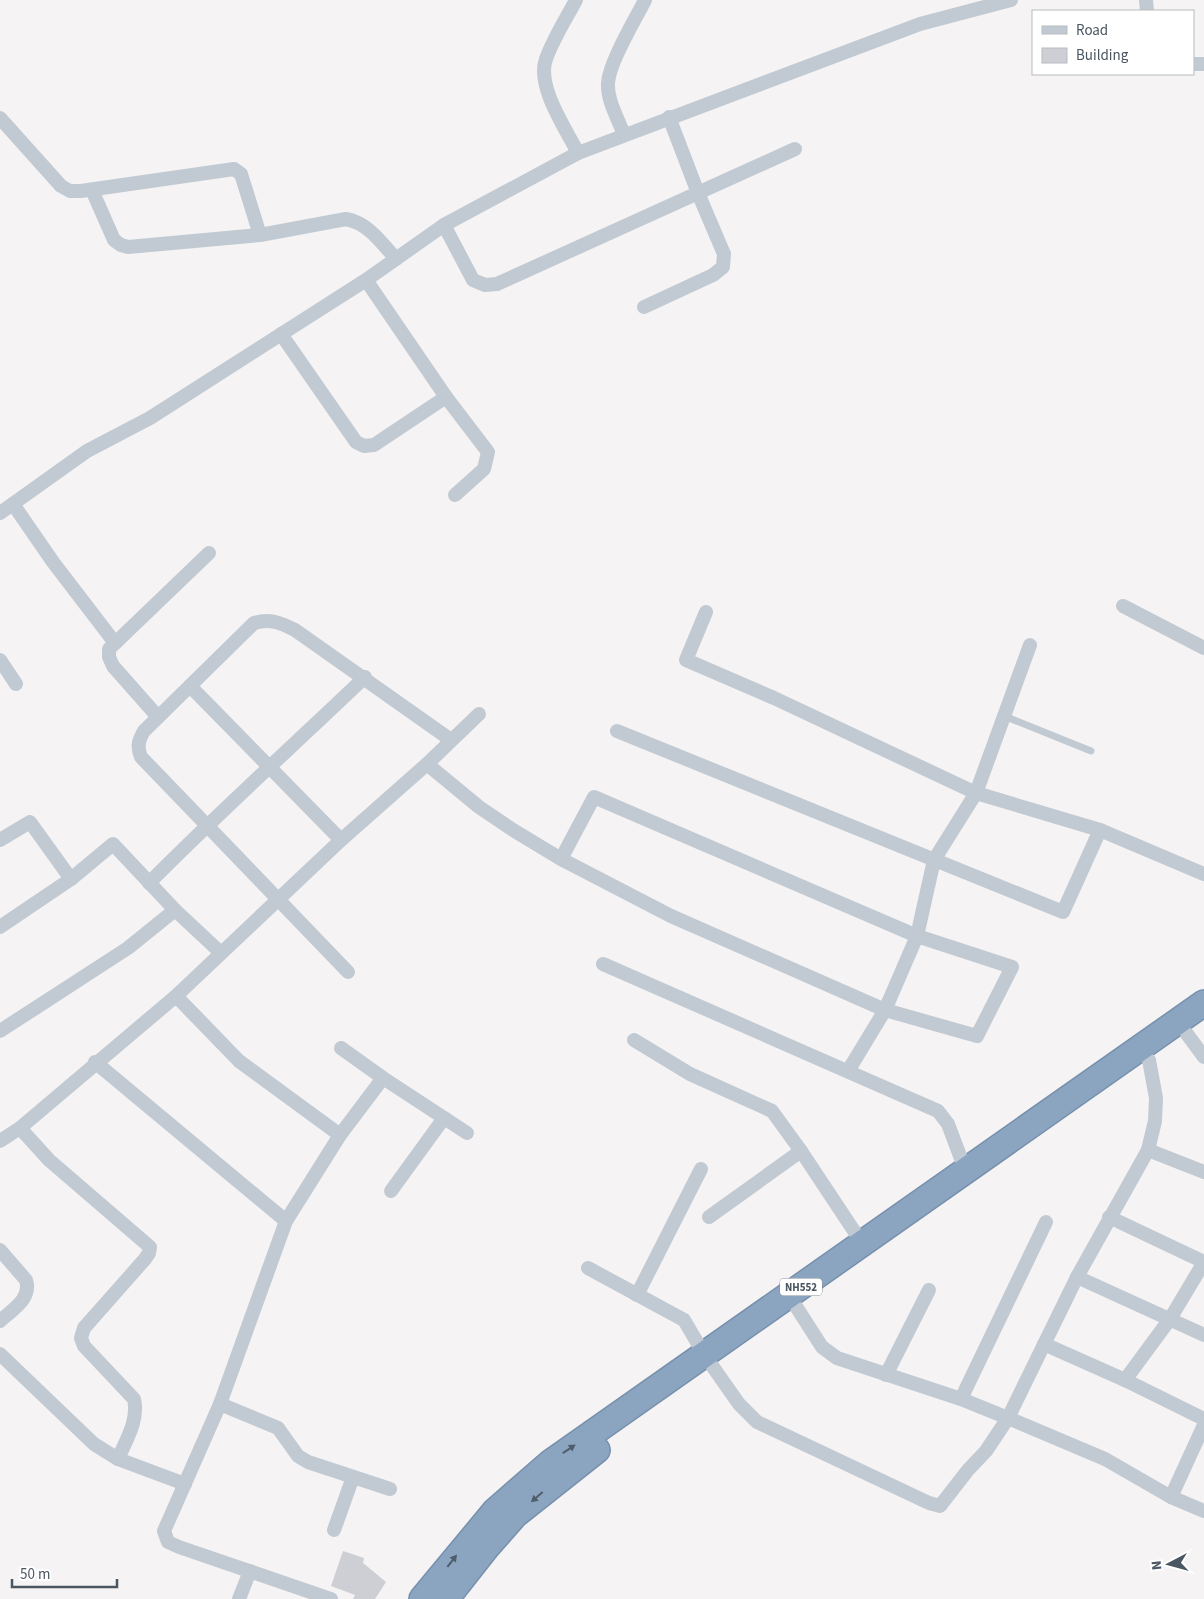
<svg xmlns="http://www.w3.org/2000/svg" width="1204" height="1599" font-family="'Source Sans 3',sans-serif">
	<rect width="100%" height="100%" fill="#f5f3f3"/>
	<polygon fill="#cdcfd5" points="343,1551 364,1558 363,1563 386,1582 375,1599 353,1599 355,1595 331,1586"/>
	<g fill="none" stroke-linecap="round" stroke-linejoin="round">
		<g stroke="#7690ad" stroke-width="28">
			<g id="highway">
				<polyline points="422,1599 495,1511 550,1463 1204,1003"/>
				<polyline points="446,1599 486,1548 515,1515 597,1450"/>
			</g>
		</g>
		<polyline stroke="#c1cad2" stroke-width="7" points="1004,716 1091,751"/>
		<g stroke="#c1cad2" stroke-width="14">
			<path d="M576,0C566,19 553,39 546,59C536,86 566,129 578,153"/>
			<polyline points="1146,0 1147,11"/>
			<polyline points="1193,64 1204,64"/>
			<polyline points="0,118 61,186 70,191 81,191 234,169 241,174 260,235"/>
			<path d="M624,135C618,118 607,101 608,83C609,63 635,20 645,0"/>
			<path d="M92,190L114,240L121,245L128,247L260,235L346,219C368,223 381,242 396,259"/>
			<polyline points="444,225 473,280 485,285 497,284 795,149"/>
			<polyline points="366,280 446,397 488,452 484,469 455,495"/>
			<polyline points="644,307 713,275 723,267 724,254 698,193 669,117"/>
			<polyline points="281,334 356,442 364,446 374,445 446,397"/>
			<polyline points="13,504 53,562 115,643"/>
			<polyline points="0,513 87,451 150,418 366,280 444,225 578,153 920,24 1011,0"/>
			<polyline points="1123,606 1204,648"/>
			<polyline points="706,612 686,660 774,698 976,793 1100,830 1204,874"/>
			<polyline points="0,660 16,684"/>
			<polyline points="190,686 341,840"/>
			<polyline points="158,717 113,666 109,657 109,649 209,553"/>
			<polyline points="617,731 1063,912 1100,830"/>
			<polyline points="427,764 479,714"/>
			<polyline points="0,840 30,822 71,879 0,927"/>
			<path d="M149,883C219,812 293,746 365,677"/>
			<polyline points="175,910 221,953"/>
			<polyline points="603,964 938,1111 948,1124 966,1172"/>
			<path d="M348,972L141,757C137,747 138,741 144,731L254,623C270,618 281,623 295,630L451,740"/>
			<polyline points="176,996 341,840 427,764 479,807 513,830 561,859 671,916 885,1010 977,1036 1012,967 917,936 594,797 561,859"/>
			<polyline points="0,1031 128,948 175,910 113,844 71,879"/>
			<polyline points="1187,1034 1204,1057"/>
			<polyline points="634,1040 690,1074 772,1111 801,1151"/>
			<polyline points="341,1048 383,1078 467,1133"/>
			<polyline points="95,1062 286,1221"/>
			<polyline points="848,1071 885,1010 917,936 934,860 976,793 1030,645"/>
			<path d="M20,1128L49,1160L150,1247L149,1253L145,1259L84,1328L81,1338L84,1346L134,1399C139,1420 126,1440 118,1459"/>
			<polyline points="340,1135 383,1078"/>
			<polyline points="0,1141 20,1128 176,996 239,1061 340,1135 286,1221 220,1404 164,1531 168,1542 179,1547 331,1599"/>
			<polyline points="1148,1150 1204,1172"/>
			<polyline points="391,1191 444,1118"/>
			<polyline points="709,1217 801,1151 862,1243"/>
			<polyline points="1109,1217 1204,1262 1170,1319 1125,1380"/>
			<path d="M0,1250L26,1280C32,1299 12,1310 0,1321"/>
			<polyline points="588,1268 684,1320 704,1354"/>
			<polyline points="1077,1277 1204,1335"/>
			<polyline points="637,1295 701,1169"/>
			<polyline points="797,1308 822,1347 837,1358 961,1399 1008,1418 1105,1459 1171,1497 1204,1511"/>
			<polyline points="1044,1344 1125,1380 1204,1419"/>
			<polyline points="0,1354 94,1444 118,1459 185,1484"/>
			<polyline points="713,1367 739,1404 757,1422 929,1503 940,1506 968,1470 986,1451 1008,1418 1077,1277 1148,1150 1155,1121 1156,1098 1149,1060"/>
			<polyline points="886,1375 929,1290"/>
			<polyline points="961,1399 1046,1222"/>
			<polyline points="220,1404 278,1428 298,1456 308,1462 390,1489"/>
			<polyline points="1171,1497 1204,1425"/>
			<polyline points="334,1530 353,1477"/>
			<polyline points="239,1599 250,1571"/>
		</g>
		<use href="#highway" stroke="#8ba5c1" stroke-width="25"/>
	</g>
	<defs><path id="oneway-solid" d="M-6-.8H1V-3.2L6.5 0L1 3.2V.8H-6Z" transform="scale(1.25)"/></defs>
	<g fill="#505e6b">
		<use href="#oneway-solid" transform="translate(569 1449) rotate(-34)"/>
		<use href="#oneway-solid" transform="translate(537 1497) rotate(139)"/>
		<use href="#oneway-solid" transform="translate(452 1561) rotate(-52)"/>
	</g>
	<g text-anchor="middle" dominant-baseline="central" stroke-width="4.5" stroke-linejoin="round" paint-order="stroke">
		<rect fill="#fff" stroke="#808990" stroke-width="1" x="780" y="1278.5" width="42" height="17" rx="4"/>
		<g font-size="11" font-weight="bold" fill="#4a5661">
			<text x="801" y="1287">NH552</text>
		</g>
	</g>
	<rect x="1032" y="10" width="162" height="65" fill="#ffffff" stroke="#b7bbc0"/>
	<rect x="1042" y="26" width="25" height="8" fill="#c1cad2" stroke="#b7bbc0"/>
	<text x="1076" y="35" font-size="15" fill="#4a5661">Road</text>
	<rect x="1042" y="48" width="25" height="15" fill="#cdcfd5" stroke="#b7bbc0"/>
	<text x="1076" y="60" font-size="15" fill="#4a5661">Building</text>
	<g transform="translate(1169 1564) rotate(264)" stroke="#ffffff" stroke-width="4" paint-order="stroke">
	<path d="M0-4L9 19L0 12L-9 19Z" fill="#4a5661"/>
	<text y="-8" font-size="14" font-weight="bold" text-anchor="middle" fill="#4a5661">N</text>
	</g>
	<path d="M12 1579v8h105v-8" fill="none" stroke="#4a5661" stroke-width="2.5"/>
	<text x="20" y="1579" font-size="15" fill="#4a5661" stroke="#ffffff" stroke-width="4" paint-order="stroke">50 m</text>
</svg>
